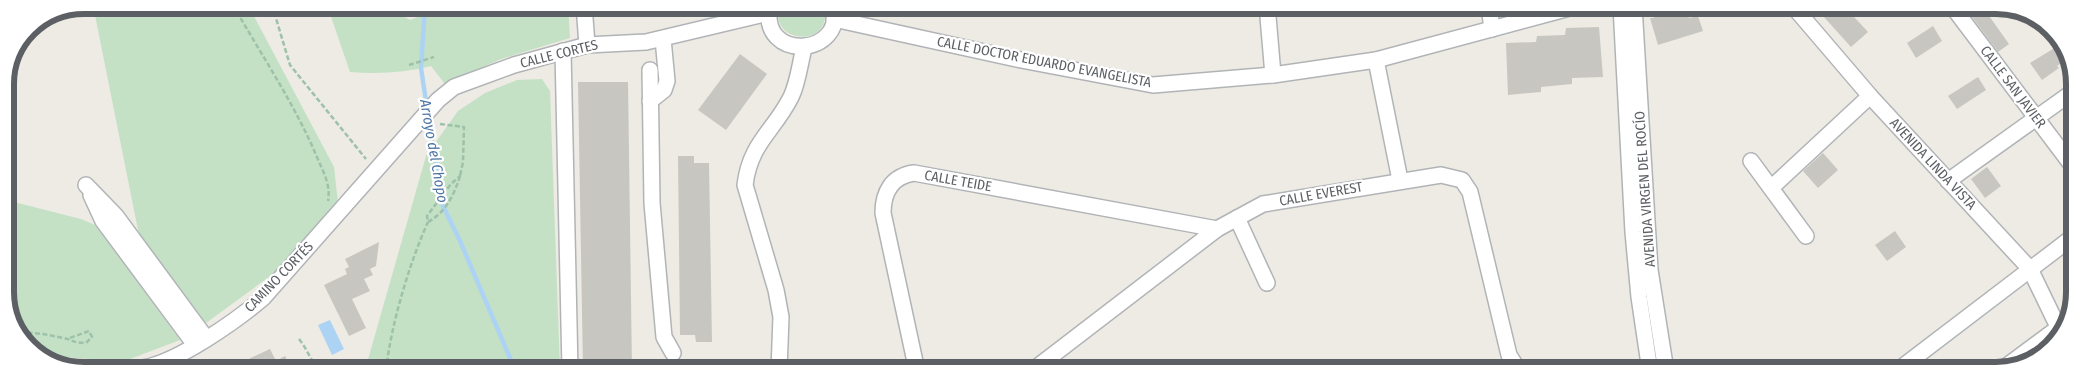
<svg xmlns="http://www.w3.org/2000/svg" width="2080" height="376" font-family="'Fira Sans Condensed',sans-serif">
	<rect width="100%" height="100%" fill="#edebe4"/>
	<g fill="#c4e1c5">
		<polygon points="93,5 248,5 334,167 338,203 277,271 206,323 171,282 139,235"/>
		<path d="M327,5H385L410,20L429,12L426,5H568L570,38L501,59L445,84L431,66C404,73 377,74 350,72Z"/>
		<path d="M780,5H824C835,50 766,44 780,5Z"/>
		<polygon points="542,79 550,91 560,370 365,370 426,156 458,111 485,93 517,80"/>
		<polygon points="6,200 81,219 95,225 180,340 125,361 41,356 32,351 8,313"/>
	</g>
	<polygon fill="#add3f4" points="330,320 344,349 332,355 318,325"/>
	<g fill="none" stroke-linecap="round" stroke-linejoin="round">
		<g stroke="#add3f4" stroke-width="4.5">
			<polyline points="425,5 421,68 427,108"/>
			<polyline points="428,116 442,204 460,241 513,365 518,370"/>
		</g>
	</g>
	<g fill="#c8c6c1">
		<polygon points="1657,6 1686,6 1689,18 1698,16 1703,31 1658,45 1650,18 1654,18 1650,8"/>
		<polygon points="1814,6 1844,6 1868,32 1851,47"/>
		<polygon points="1964,6 1982,6 2009,44 1998,52"/>
		<polygon points="1933,26 1942,41 1916,58 1907,43"/>
		<polygon points="1599,27 1603,77 1572,78 1572,84 1541,87 1541,92 1508,95 1506,43 1536,42 1537,36 1565,35 1566,28"/>
		<polygon points="2061,44 2068,58 2057,66 2059,68 2042,80 2030,63"/>
		<polygon points="740,54 767,74 726,130 698,110"/>
		<polygon points="1978,77 1986,90 1957,109 1948,96"/>
		<polygon points="578,82 628,82 632,370 583,370"/>
		<polygon points="1823,153 1838,170 1818,188 1803,171"/>
		<polygon points="678,156 694,156 694,163 709,163 712,342 696,342 695,335 680,335"/>
		<polygon points="1987,167 2001,186 1985,198 1971,179"/>
		<polygon points="1895,231 1906,247 1887,261 1875,245"/>
		<polygon points="379,242 376,266 370,269 373,275 364,279 370,291 352,299 366,328 349,336 324,285 347,274 345,269 349,267 345,259"/>
		<polygon points="270,349 276,361 285,356 292,370 225,370"/>
	</g>
	<g fill="none" stroke-linecap="round" stroke-linejoin="round">
		<g stroke="#b1b4b7" stroke-width="18">
			<g id="minor">
				<polyline points="584,5 587,45"/>
				<path d="M770,5C758,64 848,56 833,5"/>
				<polyline points="1267,5 1273,75"/>
				<polyline points="1489,6 1492,29"/>
				<polyline points="1621,6 1633,232 1639,297 1650,371"/>
				<polyline points="1634,6 1650,270 1666,371"/>
				<polyline points="1793,6 1870,96 2030,269 2060,331"/>
				<polyline points="1952,6 2074,168"/>
				<polyline points="834,19 1021,60 1153,85 1273,75 1376,60 1577,6"/>
				<polyline points="563,51 570,370"/>
				<polyline points="1376,60 1400,180"/>
				<polyline points="650,70 652,203 664,337 673,353"/>
				<polyline points="650,101 664,90 667,81 663,39"/>
				<polyline points="1751,161 1806,236"/>
				<polyline points="1948,181 2074,91"/>
				<polyline points="86,185 116,216 206,338"/>
				<polyline points="1771,188 1870,96"/>
				<polyline points="91,195 103,221 195,345"/>
				<polyline points="1237,218 1267,283"/>
				<path d="M66,367C91,369 118,372 143,368C178,362 236,321 263,298L438,100L454,87L514,65L587,45L646,42L768,13"/>
				<path d="M779,370L781,317L776,290L745,185C750,143 774,131 791,97C798,83 800,63 804,48"/>
				<path d="M917,371L883,213C883,192 892,176 914,173L1217,229"/>
				<polyline points="1032,371 1217,229 1263,204 1441,175 1462,180 1470,192 1509,355 1519,371"/>
				<polyline points="1897,371 2074,236"/>
				<polyline points="2000,371 2058,328"/>
			</g>
		</g>
		<g stroke="#9ec1a9" stroke-width="2.5" stroke-dasharray="5 2.5" stroke-linecap="butt">
			<path d="M233,5C262,56 294,103 317,157C323,172 331,184 328,201"/>
			<polyline points="272,5 290,65 366,159"/>
			<polyline points="409,65 434,57"/>
			<polyline points="440,124 464,127 463,162 460,176"/>
			<path d="M460,176C454,195 446,212 428,222L427,216L451,184Z"/>
			<path d="M20,333C35,332 49,335 63,338C74,340 72,343 86,343L92,337L89,331L67,339"/>
			<path d="M299,339C307,349 311,360 318,370"/>
			<path d="M386,370C391,325 409,264 428,222"/>
		</g>
		<use href="#minor" stroke="#fff" stroke-width="15"/>
	</g>
	<g text-anchor="middle" dominant-baseline="central" stroke-width="4.5" stroke-linejoin="round" paint-order="stroke">
		<g font-size="14" fill="#5c5f63" stroke="#fff">
			<text transform="translate(559 54) rotate(-14)">CALLE CORTES</text>
			<text transform="translate(1044 62) rotate(11)">CALLE DOCTOR EDUARDO EVANGELISTA</text>
			<text transform="translate(2013 87) rotate(53)">CALLE SAN JAVIER</text>
			<text transform="translate(1933 164) rotate(47)">AVENIDA LINDA VISTA</text>
			<text transform="translate(958 181) rotate(10)">CALLE TEIDE</text>
			<text transform="translate(1645 189) rotate(-94)">AVENIDA VIRGEN DEL ROCÍO</text>
			<text transform="translate(1321 194) rotate(-10)">CALLE EVEREST</text>
			<text transform="translate(279 277) rotate(-46)">CAMINO CORTÉS</text>
		</g>
		<g font-size="15" font-style="italic" fill="#4c75a4" stroke="#fff">
			<text transform="translate(434 151) rotate(80)">Arroyo del Chopo</text>
		</g>
	</g>
	<path d="M0 0H2080V376H0ZM84 14H1996A70 70 0 0 1 2066 84V292A70 70 0 0 1 1996 362H84A70 70 0 0 1 14 292V84A70 70 0 0 1 84 14Z" fill="#fff" fill-rule="evenodd"/>
	<path fill="none" stroke="#5c5f63" stroke-width="6" d="M84 14H1996A70 70 0 0 1 2066 84V292A70 70 0 0 1 1996 362H84A70 70 0 0 1 14 292V84A70 70 0 0 1 84 14Z"/>
</svg>
